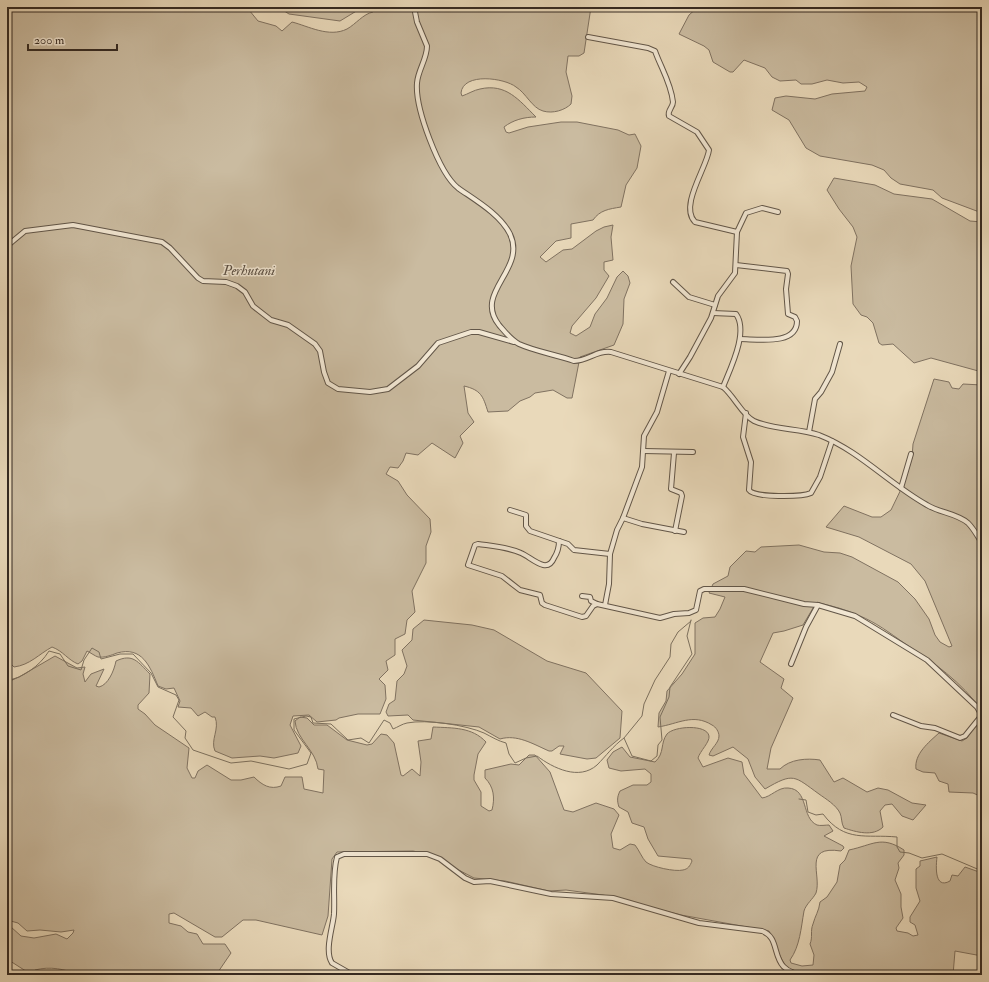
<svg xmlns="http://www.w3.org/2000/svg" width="989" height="982" font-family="'IM FELL Double Pica',serif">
	<rect width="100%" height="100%" fill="#e9d9ba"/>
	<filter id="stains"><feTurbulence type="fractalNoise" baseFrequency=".005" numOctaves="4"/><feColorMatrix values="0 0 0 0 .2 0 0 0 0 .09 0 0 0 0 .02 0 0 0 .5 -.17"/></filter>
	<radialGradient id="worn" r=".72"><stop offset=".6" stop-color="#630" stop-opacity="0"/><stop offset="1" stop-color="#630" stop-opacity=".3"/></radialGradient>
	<g fill="#cabba0" stroke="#807261">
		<path d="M7,7H225L249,10L258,21L276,26L282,31L292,22C308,26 329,38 347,29C356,24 363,14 373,12L376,7H591L584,53L579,56H568L566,72L572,96L571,104C565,110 553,114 543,111C532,108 526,93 516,87C505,78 463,72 461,93L462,96C468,94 474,90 480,89C506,83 519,100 536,117C524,117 513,120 504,127L506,132L509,133L528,127L561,122H577L618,130L629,135L635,134L641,146L637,168L626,185L621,207C609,209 600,210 593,220L571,224V238L556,241L540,257L546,262L563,250L572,249L596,231L604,227L613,225L611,237L613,260L604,262V270L609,276L596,298L572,326L570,333L576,336L590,327L595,314L607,298L617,277L623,271L628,276L630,283L624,299L623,324L614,345L580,357L572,398H567L553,390L535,393L530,397L520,401L508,411L488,412C483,396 481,390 464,386L468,413L474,422L460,436L463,443L455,458L432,443L418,455L406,453L403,461L398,468L390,467L386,474L398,481L407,495L430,519L431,532L426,546V563L412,591L415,612L407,620L405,634L395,639V655L386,661L388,670L379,679L385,685L386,699L380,714H358L339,718L336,720L317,722L309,715L293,716L290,725L301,746L298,753L274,758L260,756L232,758L215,751C210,740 220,729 215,717H212L205,712L198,716L191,708L178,707L180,701L174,688L166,689L158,686C150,666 142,646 117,653C112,655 104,658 98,657C95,656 91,653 87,651L82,661L78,664C68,660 63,651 52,647C39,654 30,665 14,667L7,660Z"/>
		<polygon points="278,7 363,7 340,21 289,14"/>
		<polygon points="698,7 982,7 982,213 942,198 933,190 900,184 891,178 884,170 872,165 820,156 806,148 789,120 772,110 775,98 786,96 815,99 832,94 865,91 867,87 859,82 843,83 827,80 812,84 801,84 796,80 780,81 772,77 765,68 744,60 733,72 730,72 713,62 709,50 704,46 679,34 689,15"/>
		<polygon points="834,178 875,185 894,194 932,199 970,221 982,222 982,372 931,358 914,363 893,344 882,345 879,343 873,323 867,317 861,315 853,304 851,266 857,237 853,227 839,209 827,190"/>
		<path d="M934,379L949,382L952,388L959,389L963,384L982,385V711C962,682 933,662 904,643C890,633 875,622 860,616C847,610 833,606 819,603H816L803,625L784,631L773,633L760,662L784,679L781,688L793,698L771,748L767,769H780C790,759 807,758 820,760L834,782L843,778L867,792L878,788L888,790L912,803L926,805L913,820L902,816L892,804L885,805L880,811L883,827C873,837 856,832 844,828C841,823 842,817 840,813C836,805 826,799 819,794C794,776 794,772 765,789L755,777L748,759L733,747L713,756L709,755C711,748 719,743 719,736C719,732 716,727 712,725C693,713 678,724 658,727L659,713L666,701L667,691L682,674L695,654V623L703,618L715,617L720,609L725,597L709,593L713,584L728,576L730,567L746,551L755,552L761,547L799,545L824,552L840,553L852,557L898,582L915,599L929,619L935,635L940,642L949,647L952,646L925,581L911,564L859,537L826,527L844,506L872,517H881L891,510L905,481L912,458L913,444Z"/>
		<path d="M424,620L472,625L494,630L547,661L586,673L622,711L620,738L596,758L587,759L560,754L564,746H559L552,751H549C533,744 517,734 500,739L479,727L413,720L408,715L388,716L386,712L389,704L395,700L397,681L404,674L407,666L402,650L412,640L413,629Z"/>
		<path d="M55,656L77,668L85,667L83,674L85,682L91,674L104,669L96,686L99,687C108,685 114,671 116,661C133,653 138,662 150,674L149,693L138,705V709L145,714L155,725L189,748L187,768L192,778H195L198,771L207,765L231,780H241L254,777C262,785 270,790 281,786L285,777H302L304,789L323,793L324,770L318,769C316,750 296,739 295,721L300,717L307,718L314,725H327L347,740L367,745L372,744L381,734L387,735L394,743L401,775L403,776L412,769L420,776L421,762L418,741L431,739L433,727C453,728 472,727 486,742L478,754L474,775V780L481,792V806L489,811L492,810C495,798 494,787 485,778V770L511,764L519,765L529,755H535L550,772L564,810L573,812L596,803L614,809L619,815L611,834L613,848L620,850L630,844L635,845C639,850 642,858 646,862C652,867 675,872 683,870C688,869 690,866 692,861L691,859L658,856L648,839L644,827L632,823L628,812L619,807C617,801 617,797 620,791L633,785H647L651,782V774L645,769L621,771L609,768L607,760L613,752L622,747L630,757L655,762C665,753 660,743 667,734C674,726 707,724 709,736C710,742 700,751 698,758L703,767L728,758L742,762L744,774L762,798C771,797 778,787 788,788C809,789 801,818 817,825C820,826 826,825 829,825L833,831L824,836L843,846L844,848L841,851C802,845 822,875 816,893C813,899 806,904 804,911C801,928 800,946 790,960L791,963L802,966L813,965L814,955L810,944C813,937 810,931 813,924C815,916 819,911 820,902L827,897L837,882L840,865L845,860L849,850C873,845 881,835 904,850V855L898,863L899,868L895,880L901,894V907L903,918L896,928L897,931L908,933L913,936L918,935L915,925L910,922V917L920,901L916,888V869L920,866V861L937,857C936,865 934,890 950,881L952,875L958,876L965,867L982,873V956L955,951L953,975C925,975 802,981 787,967C781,962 774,940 769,931L681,915L603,895L566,890L549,891L505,881L474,878L451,866L438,856L413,851L337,852L332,859L328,916L322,935L256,920H243L222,937H215L174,913L169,914V923L181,926L188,932L197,934L203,944H225L231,953L216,975H79C65,969 50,966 35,970L32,975L7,959V927H11L21,936L34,938L56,934L67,939L73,933L74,930L61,932L40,930L27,931L18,923L7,920V681L19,677Z"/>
		<path d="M982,715V797L973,793L949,792L948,784L939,781L935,773L923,772L916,769C914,754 929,742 939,733L962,741L967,738Z"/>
	</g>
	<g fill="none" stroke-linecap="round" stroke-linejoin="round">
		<g stroke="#7c705e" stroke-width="1">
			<path d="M7,682C24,676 39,667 49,651L60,654L68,666L81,670L84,660L92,648L99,652L101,659L120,654H133L151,673L158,687L176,695L179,700L173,717L186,731L185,738L193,750L231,763L251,761L289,769L307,764L311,753L294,730V719L306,716L311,717L313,723L331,724L348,740L361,738L369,743L384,720L390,723L393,729C398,727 402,724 407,723C426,719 466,725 484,733C492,737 498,741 506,743L509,754L515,763L526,758L537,756C553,768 579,781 597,765C606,756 613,746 624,738L632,756L651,761L657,756L658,745L662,740L660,717L669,697L670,687L692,654L687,636L691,620"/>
			<polyline points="624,738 642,716 644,704 655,680 670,657 671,644 678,632 691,621"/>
			<path d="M799,799L806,800L808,812L816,815L823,814C845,843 866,834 897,837V847L900,852L909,853L922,858L942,854L982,871"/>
		</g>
		<g stroke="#625648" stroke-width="6">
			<g id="minor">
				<path d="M414,7L417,22L427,46C427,59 418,70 417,83C415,108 439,173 458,188C475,200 500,214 510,234C527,270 473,292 499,325C505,332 511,340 519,344C534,351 557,355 574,361C588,361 597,350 611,352L723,387C734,396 743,416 754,421C774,430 798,428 819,435C860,451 889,484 927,505C940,513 956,513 968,523C974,529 978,537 982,543"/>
				<path d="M588,37L648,48L655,51C661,68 671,83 673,102C673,108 667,110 669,116L697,132L709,150C707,167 679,206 695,222L737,232"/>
				<polyline points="7,246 25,231 73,225 162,242 170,248 198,278 203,281 226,282 237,286 245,292 253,306 271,320 288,325 315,344 320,351 324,372 328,383 338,389 370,392 388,389 418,366 438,343 471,332 479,332 514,342"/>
				<path d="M736,265L787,271L788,274L786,289L788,314L795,317L797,321C797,346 757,339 740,339"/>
				<polyline points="673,282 689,297 715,305"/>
				<path d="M713,313L736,314C749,332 730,369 723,387"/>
				<polyline points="679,374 690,357 711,318 718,296 735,273 737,232 746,213 762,208 778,212"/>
				<path d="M746,413L743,437L751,462L749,490C754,498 802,497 811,493L820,477L832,441"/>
				<polyline points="809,432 815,399 821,392 832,372 840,344"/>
				<polyline points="644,451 693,452"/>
				<polyline points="674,453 671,489 681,493 682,496 675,531"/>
				<polyline points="901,488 911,454"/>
				<polyline points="510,510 526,515 526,526 530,531 568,544 574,550 610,554"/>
				<polyline points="623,518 642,524 684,532"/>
				<path d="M559,541C559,548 558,552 554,558C547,575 531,557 521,553C508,547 492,546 478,544L475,545L468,565L502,576L520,590L540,595L542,603L545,605L582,617L586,616L593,606L597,604"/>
				<polyline points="582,596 590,597 591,601 597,604 660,618 674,614 689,613 696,610 700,591 704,589 744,589 804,604 818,605 855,616 927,660 977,707 981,714"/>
				<polyline points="605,605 609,584 610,554 617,530 623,518 642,467 644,436 657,412 669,371"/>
				<polyline points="791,664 806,627 818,605"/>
				<polyline points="893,715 921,726 935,728 960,738 965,736 982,715"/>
				<path d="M353,975L332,963C324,951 333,927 334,914C335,895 332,876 337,857L344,854H427L440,859L465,878L474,882L490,881L551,894L613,898L699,923L762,931C785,939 765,973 807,975"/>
			</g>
		</g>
		<use href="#minor" stroke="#f1e6d2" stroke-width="4"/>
	</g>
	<g text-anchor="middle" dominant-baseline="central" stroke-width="3" stroke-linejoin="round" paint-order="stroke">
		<g font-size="14" font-style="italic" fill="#5a4e42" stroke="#f1e6d2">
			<text x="249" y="270">Perhutani</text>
		</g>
	</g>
	<rect width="989" height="982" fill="none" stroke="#e9d9ba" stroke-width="24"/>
	<rect x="8" y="8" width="973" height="966" fill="none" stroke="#352a22" stroke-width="2"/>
	<rect x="12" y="12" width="965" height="958" fill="none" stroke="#352a22"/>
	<path d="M28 44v6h89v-6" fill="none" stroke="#352a22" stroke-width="2"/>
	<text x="34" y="44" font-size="12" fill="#352a22" stroke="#f1e6d2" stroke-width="3" paint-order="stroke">200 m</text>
	<rect width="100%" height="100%" filter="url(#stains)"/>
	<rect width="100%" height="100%" fill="url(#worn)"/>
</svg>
